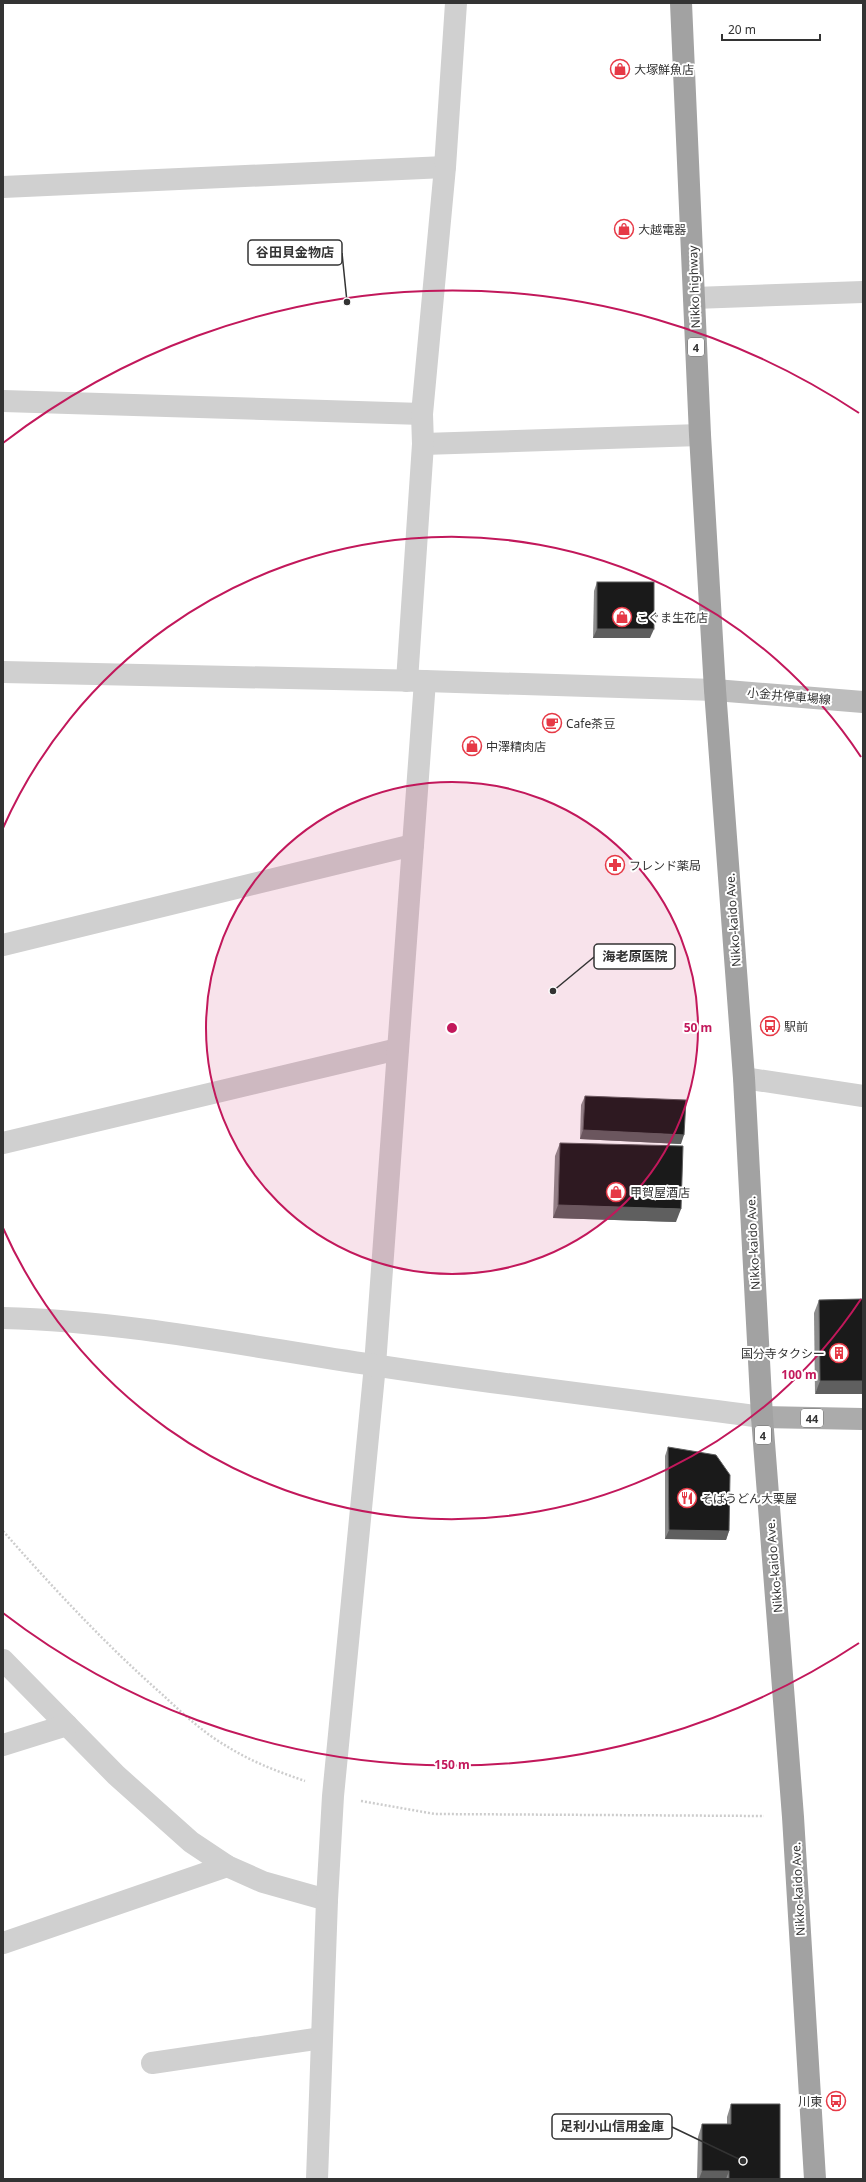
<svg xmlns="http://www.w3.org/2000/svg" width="866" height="2182" font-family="'Noto Sans','Noto Sans JP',sans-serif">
	<rect width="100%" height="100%" fill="#fff"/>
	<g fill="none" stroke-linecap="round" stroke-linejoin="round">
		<g stroke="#cdcdcd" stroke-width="2.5" stroke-dasharray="2 2" stroke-linecap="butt">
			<path d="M3,1531C54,1589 106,1645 164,1696C183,1714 205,1734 228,1747C252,1762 279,1772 305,1781"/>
			<polyline points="361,1801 435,1814 764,1816"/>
		</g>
		<g stroke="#d0d0d0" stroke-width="22">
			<polyline points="3,187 445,167"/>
			<polyline points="694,298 863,292"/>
			<polyline points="3,401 422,414"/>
			<polyline points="423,444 700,435"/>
			<polyline points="407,681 423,444 422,414 445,167 456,3"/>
			<polyline points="3,945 413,845"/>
			<polyline points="744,1078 863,1096"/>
			<polyline points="3,1143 398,1049"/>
			<polyline points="3,1660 116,1775 191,1842 227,1866 263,1882 327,1900"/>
			<polyline points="3,1745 67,1725"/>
			<polyline points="3,1943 227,1866"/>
			<polyline points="152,2063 322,2038"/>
			<polyline points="317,2179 327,1900 333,1796 375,1365 425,681"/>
		</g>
		<g stroke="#d0d0d0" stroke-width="22">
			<polyline points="3,672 425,681 715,690"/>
			<path d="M3,1318C127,1321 251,1347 373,1365C502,1385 632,1400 762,1417"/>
		</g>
		<polyline stroke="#bdbdbd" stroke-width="22" points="715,690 863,702"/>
		<polyline stroke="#ababab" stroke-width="22" points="762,1417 863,1419"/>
		<polyline stroke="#a2a2a2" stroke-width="22" points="681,3 700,435 715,690 744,1078 762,1417 793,1817 815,2179"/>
	</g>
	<g fill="#8c8c8c">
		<polygon points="597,582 650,638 593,638 594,591"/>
		<polygon points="585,1096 681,1144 580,1139 581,1105"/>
		<polygon points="560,1143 676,1222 553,1218 555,1156"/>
		<polygon points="863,1299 815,1394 814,1313 819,1300"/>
		<polygon points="668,1447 729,1531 726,1540 665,1539 665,1456"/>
		<polygon points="731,2104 780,2179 697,2179 698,2137 702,2124 727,2124 727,2117"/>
	</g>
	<g fill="#5f5f5f">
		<polygon points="597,629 654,629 650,638 593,638"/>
		<polygon points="583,1130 684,1135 681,1144 580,1139"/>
		<polygon points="558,1205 681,1209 676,1222 553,1218"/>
		<polygon points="820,1381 863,1381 863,1394 815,1394"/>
		<polygon points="669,1530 729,1531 726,1540 665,1539"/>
		<polygon points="702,2171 729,2171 726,2179 699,2179"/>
	</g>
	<g fill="#1a1a1a" stroke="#5f5f5f">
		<rect x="597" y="582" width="57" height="47"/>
		<polygon points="585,1096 686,1100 684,1135 583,1130"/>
		<polygon points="560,1143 683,1146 681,1209 558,1205"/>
		<polygon points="863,1299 863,1381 820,1381 819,1300"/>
		<polygon points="668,1447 716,1455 730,1475 729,1531 669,1530"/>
		<polygon points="731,2104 780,2104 780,2179 729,2179 729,2171 702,2171 702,2124 731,2124"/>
	</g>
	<circle cx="452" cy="1028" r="246" fill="#c2185b" fill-opacity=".12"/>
	<g fill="none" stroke="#c2185b" stroke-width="2">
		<circle cx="452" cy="1028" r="246"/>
		<path d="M861 1299A491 491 0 0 1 3 1228M3 828A491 491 0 0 1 861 757"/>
		<path d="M859 1643A737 737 0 0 1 3 1613M3 443A737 737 0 0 1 859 413"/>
	</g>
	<defs>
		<g id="shop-ring" transform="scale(1)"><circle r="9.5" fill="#fff" stroke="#e63946" stroke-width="1.5"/><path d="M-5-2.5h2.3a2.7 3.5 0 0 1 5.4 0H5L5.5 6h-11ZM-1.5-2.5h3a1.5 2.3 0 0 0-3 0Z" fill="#e63946"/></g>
		<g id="cafe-ring" transform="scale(1)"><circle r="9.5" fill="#fff" stroke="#e63946" stroke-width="1.5"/><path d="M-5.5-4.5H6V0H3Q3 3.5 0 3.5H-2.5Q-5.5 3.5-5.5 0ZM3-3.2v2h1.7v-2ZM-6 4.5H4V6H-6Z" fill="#e63946"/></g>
		<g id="pharmacy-ring" transform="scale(1)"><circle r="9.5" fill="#fff" stroke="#e63946" stroke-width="1.5"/><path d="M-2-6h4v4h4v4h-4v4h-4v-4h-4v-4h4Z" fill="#e63946"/></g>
		<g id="bus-ring" transform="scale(1)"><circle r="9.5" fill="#fff" stroke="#e63946" stroke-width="1.5"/><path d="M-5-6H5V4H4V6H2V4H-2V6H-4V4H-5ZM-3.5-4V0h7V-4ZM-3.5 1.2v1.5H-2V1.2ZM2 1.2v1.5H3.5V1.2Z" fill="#e63946"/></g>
		<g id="building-ring" transform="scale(1)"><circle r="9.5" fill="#fff" stroke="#e63946" stroke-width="1.5"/><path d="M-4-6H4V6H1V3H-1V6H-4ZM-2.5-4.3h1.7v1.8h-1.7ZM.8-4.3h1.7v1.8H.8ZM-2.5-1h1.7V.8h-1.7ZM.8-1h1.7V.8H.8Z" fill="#e63946"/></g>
		<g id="restaurant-ring" transform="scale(1)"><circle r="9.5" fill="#fff" stroke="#e63946" stroke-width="1.5"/><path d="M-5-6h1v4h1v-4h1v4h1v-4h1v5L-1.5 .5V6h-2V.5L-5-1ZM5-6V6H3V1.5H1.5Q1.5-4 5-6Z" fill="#e63946"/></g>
	</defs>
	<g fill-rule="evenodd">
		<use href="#shop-ring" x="620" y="69"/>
		<use href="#shop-ring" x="624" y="229"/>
		<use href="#shop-ring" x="622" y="617"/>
		<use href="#cafe-ring" x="552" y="723"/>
		<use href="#shop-ring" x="472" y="746"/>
		<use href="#pharmacy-ring" x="615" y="865"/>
		<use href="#bus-ring" x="770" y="1026"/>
		<use href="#shop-ring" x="616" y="1192"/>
		<use href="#building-ring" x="839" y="1353"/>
		<use href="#restaurant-ring" x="687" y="1498"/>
		<use href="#bus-ring" x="836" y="2101"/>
	</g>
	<g text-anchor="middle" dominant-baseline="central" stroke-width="4" stroke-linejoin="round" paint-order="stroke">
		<g fill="#fff" stroke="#707070" stroke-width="1">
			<rect x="688" y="338" width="16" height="18" rx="3"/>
			<rect x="801" y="1409" width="22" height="18" rx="3"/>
			<rect x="755" y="1426" width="16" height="18" rx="3"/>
		</g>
		<g font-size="11" font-weight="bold" fill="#333">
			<text x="696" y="347">4</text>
			<text x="812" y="1418">44</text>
			<text x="763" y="1435">4</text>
		</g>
		<g font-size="12" fill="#333" stroke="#fff" text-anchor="start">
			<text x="634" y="69">大塚鮮魚店</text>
			<text x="638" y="229">大越電器</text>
			<text x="636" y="617">こぐま生花店</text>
			<text x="566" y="723">Cafe茶豆</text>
			<text x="486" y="746">中澤精肉店</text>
			<text x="629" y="865">フレンド薬局</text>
			<text x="784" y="1026">駅前</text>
			<text x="630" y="1192">甲賀屋酒店</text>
			<text x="825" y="1353" text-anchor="end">国分寺タクシー</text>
			<text x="701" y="1498">そばうどん大栗屋</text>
			<text x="822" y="2101" text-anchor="end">川東</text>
		</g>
		<g font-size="12" fill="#333" stroke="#fff">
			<text transform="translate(694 287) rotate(-92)">Nikko highway</text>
			<text transform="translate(789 696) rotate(5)">小金井停車場線</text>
			<text transform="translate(733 920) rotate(-94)">Nikko-kaido Ave.</text>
			<text transform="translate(753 1243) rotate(-93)">Nikko-kaido Ave.</text>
			<text transform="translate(774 1566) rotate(-95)">Nikko-kaido Ave.</text>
			<text transform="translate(798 1889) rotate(-93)">Nikko-kaido Ave.</text>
		</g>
	</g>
	<circle cx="452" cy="1028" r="6" fill="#c2185b" stroke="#fff" stroke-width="2"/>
	<g font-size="12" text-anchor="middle" font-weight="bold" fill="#c2185b" stroke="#fff" stroke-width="4" stroke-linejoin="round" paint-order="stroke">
		<text x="698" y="1032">50 m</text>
		<text x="799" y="1379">100 m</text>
		<text x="452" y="1769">150 m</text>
	</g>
	<path fill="none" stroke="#333" stroke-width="1.5" d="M347 302L342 253M553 991L594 957M743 2161L672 2127"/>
	<g fill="#333" stroke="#fff" stroke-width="1.5">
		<circle cx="347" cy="302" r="4"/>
		<circle cx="553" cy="991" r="4"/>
		<circle cx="743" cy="2161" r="4"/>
	</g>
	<g fill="#fff" stroke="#333" stroke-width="1.5">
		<rect x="248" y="240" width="94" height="25" rx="4"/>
		<rect x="594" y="944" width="81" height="25" rx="4"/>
		<rect x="552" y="2114" width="120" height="25" rx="4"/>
	</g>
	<g font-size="13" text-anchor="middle" font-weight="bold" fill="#333">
		<text x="295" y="257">谷田貝金物店</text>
		<text x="635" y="961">海老原医院</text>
		<text x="612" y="2131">足利小山信用金庫</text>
	</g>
	<rect width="866" height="2182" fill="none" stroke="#333333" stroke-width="8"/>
	<path d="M722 34v6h98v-6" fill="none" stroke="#333333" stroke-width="2"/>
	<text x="728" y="34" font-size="12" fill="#333333" stroke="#ffffff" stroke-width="3" paint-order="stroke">20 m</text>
</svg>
